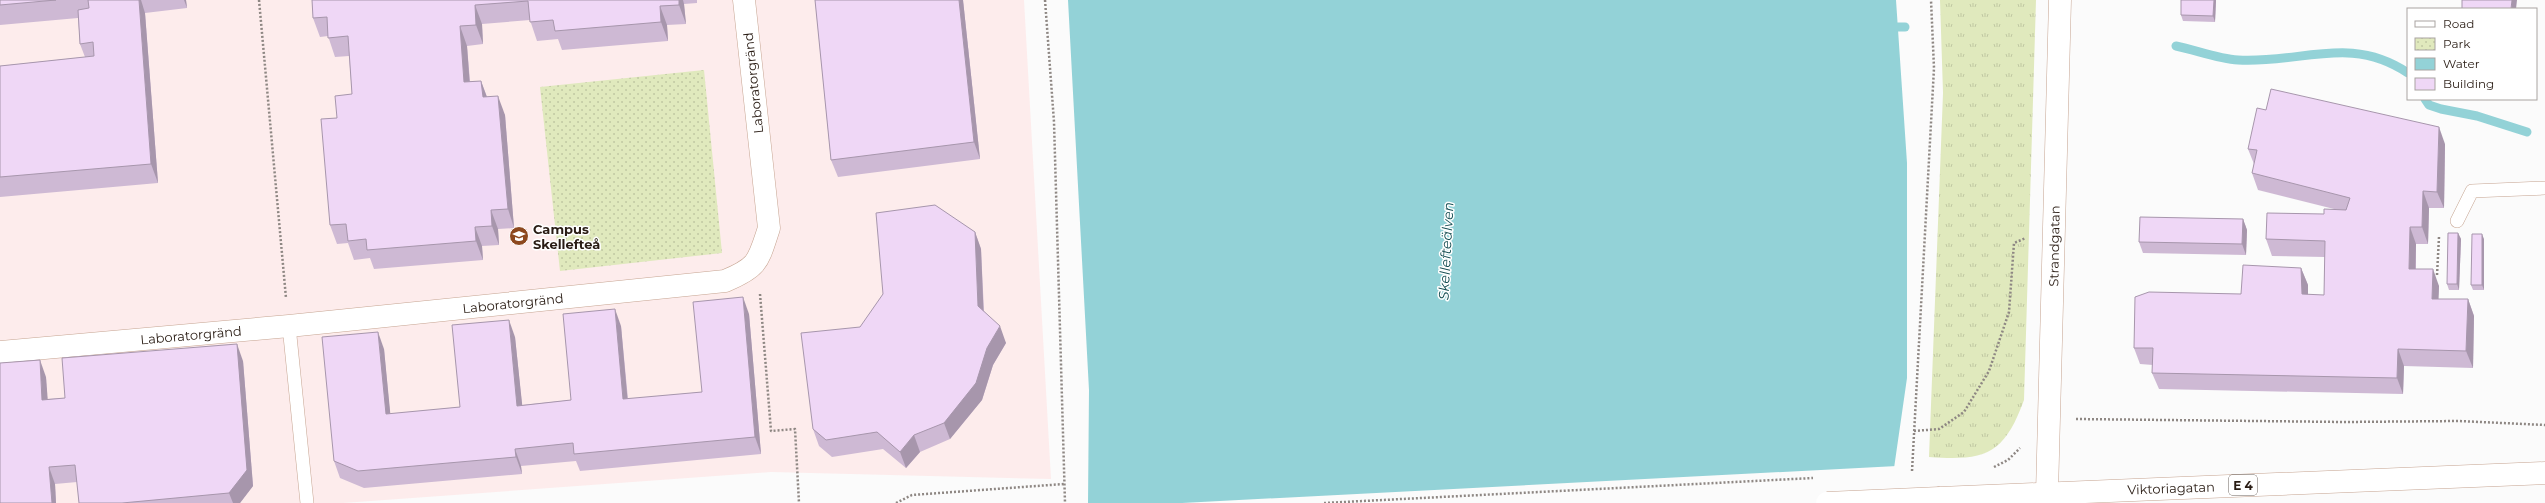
<svg xmlns="http://www.w3.org/2000/svg" width="2545" height="503" font-family="Montserrat,sans-serif">
	<defs>
		<pattern id="grass-tufts" width="24" height="20" patternUnits="userSpaceOnUse"><rect width="24" height="20" fill="#e0e9bd"/><path d="M3 7l-1-3M5 7V3M7 7l1-3M15 17l-1-3M17 17v-4M19 17l1-3" fill="none" stroke="#c0c7a2"/></pattern>
		<pattern id="park-dots" width="8" height="8" patternUnits="userSpaceOnUse"><rect width="8" height="8" fill="#e0e9bd"/><path d="M2 2h.1M6 6h.1" fill="none" stroke="#c0c7a2" stroke-width="1.8" stroke-linecap="round"/></pattern>
	</defs>
	<rect width="100%" height="100%" fill="#fbfbfb"/>
	<polygon fill="#fdecec" points="0,0 1024,0 1051,479 771,472 343,503 0,503"/>
	<path fill="url(#grass-tufts)" d="M1940,0H2036L2024,400C2004,455 1985,461 1929,457L1943,93Z"/>
	<polygon fill="url(#park-dots)" points="704,70 722,253 560,271 540,87"/>
	<polygon fill="#93d2d7" points="1068,0 1896,0 1907,163 1907,378 1889,503 1088,503 1089,390"/>
	<polygon fill="#fbfbfb" points="1897,466 1891,503 1182,503"/>
	<g fill="none" stroke-linecap="round" stroke-linejoin="round">
		<g stroke="#93d2d7" stroke-width="9">
			<polyline points="1898,27 1905,27"/>
			<path d="M2176,46C2196,50 2218,59 2238,60C2301,64 2350,34 2408,73"/>
			<polyline points="2425,99 2429,105 2441,109 2477,116 2527,132"/>
		</g>
		<g stroke="#c6a491" stroke-width="14">
			<g id="lane">
				<polyline points="2457,221 2472,191 2545,188"/>
				<polyline points="289,326 307,503"/>
			</g>
		</g>
		<g stroke="#c6a491" stroke-width="23">
			<g id="street">
				<path d="M0,352L289,326L725,281C759,267 758,261 769,228L744,0"/>
				<polyline points="2047,493 2060,0"/>
			</g>
		</g>
		<g stroke="#c6a491" stroke-width="23">
			<polyline id="highway" points="1940,498 2545,473"/>
		</g>
		<g stroke="#8e8783" stroke-width="2.5" stroke-dasharray="2 2" stroke-linecap="butt">
			<polyline points="259,0 286,298"/>
			<polyline points="1045,0 1054,122 1065,503"/>
			<polyline points="2437,275 2439,237"/>
			<polyline points="760,294 771,431 795,429 799,503"/>
			<polyline points="2076,419 2345,422 2459,421 2545,425"/>
			<polyline points="1914,431 1939,429 1964,412 1989,371 2009,312 2014,243 2026,238"/>
			<polyline points="1994,467 2008,460 2020,448"/>
			<polyline points="1912,471 1934,68 1931,0"/>
			<polyline points="896,503 912,495 1064,484"/>
		</g>
		<use href="#lane" stroke="#fff" stroke-width="13"/>
		<use href="#street" stroke="#fff" stroke-width="22"/>
		<use href="#highway" stroke="#fff" stroke-width="22"/>
		<g stroke="#c6a491" stroke-width="23" stroke-linecap="butt">
			<polyline id="highway-bridge" points="1827,503 1940,498"/>
		</g>
		<polyline stroke="#8e8783" stroke-width="2.5" stroke-dasharray="2 2" stroke-linecap="butt" points="1324,503 1813,478"/>
		<use href="#highway-bridge" stroke="#fff" stroke-width="22"/>
	</g>
	<g fill="#ceb9d4">
		<polygon points="0,0 186,0 187,8 145,13 158,183 0,197 0,66 85,57 80,44 78,18 0,25"/>
		<polygon points="312,0 697,0 697,3 684,4 686,24 667,25 668,41 562,50 558,39 537,41 530,20 482,24 483,44 467,46 470,81 481,81 487,97 505,115 514,228 498,229 499,245 482,246 483,260 374,269 370,258 354,260 348,243 337,244 330,225 337,118 352,94 349,56 335,57 328,36 320,37 313,18"/>
		<polygon points="815,0 963,0 980,159 838,177 831,160"/>
		<polygon points="2216,0 2215,22 2183,21 2181,15"/>
		<polygon points="2445,144 2444,208 2429,208 2428,244 2416,244 2416,269 2439,286 2438,299 2468,299 2474,316 2473,368 2404,366 2403,394 2159,389 2152,373 2153,365 2140,364 2134,348 2241,294 2301,268 2308,285 2308,295 2324,295 2325,257 2272,256 2266,239 2324,214 2338,210 2258,190 2252,173 2254,164 2248,149"/>
		<polygon points="2243,219 2247,230 2246,255 2143,253 2139,242"/>
		<polygon points="975,232 981,249 984,311 1006,343 993,365 982,400 950,439 920,452 906,468 883,449 832,457 819,446 813,429 860,327"/>
		<polygon points="2458,233 2461,239 2459,290 2449,290 2447,284"/>
		<polygon points="2484,239 2484,290 2473,290 2471,285"/>
		<polygon points="749,314 761,454 580,471 576,461 521,466 522,474 364,488 340,478 334,461 384,349 390,414 460,407 515,337 522,405 571,400 621,326 628,399 702,392"/>
		<polygon points="243,361 253,486 240,503 79,503 77,482 55,484 56,503 0,503 46,377 47,399 65,398"/>
	</g>
	<g fill="#a796ac">
		<polygon points="139,0 141,0 145,13 158,183 151,164"/>
		<polygon points="184,0 186,0 187,8"/>
		<polygon points="679,0 683,0 684,4 686,24 679,5"/>
		<polygon points="959,0 963,0 980,159 974,142"/>
		<polygon points="2214,0 2216,0 2215,22 2213,16"/>
		<polygon points="2512,0 2517,0 2516,9 2511,9"/>
		<polygon points="475,5 482,24 483,44 476,25"/>
		<polygon points="660,6 667,25 668,41 661,22"/>
		<polygon points="460,26 467,46 471,101 464,82"/>
		<polygon points="481,81 488,100 483,97"/>
		<polygon points="498,96 505,115 514,228 508,209"/>
		<polygon points="2439,127 2445,144 2444,208 2437,192"/>
		<polygon points="2423,191 2429,208 2428,244 2422,227"/>
		<polygon points="491,210 498,229 499,245 492,226"/>
		<polygon points="2243,219 2247,230 2246,255 2242,244"/>
		<polygon points="475,227 482,246 483,260 476,241"/>
		<polygon points="2410,227 2416,244 2415,286 2409,269"/>
		<polygon points="975,232 981,249 984,323 978,306"/>
		<polygon points="2458,233 2461,239 2459,290 2457,284"/>
		<polygon points="2482,234 2484,239 2484,290 2482,285"/>
		<polygon points="2301,268 2308,285 2308,311 2302,294"/>
		<polygon points="2433,269 2439,286 2438,315 2432,299"/>
		<polygon points="743,297 749,314 761,454 755,437"/>
		<polygon points="2468,299 2474,316 2473,368 2466,351"/>
		<polygon points="615,309 621,326 629,416 623,399"/>
		<polygon points="509,320 515,337 524,422 517,406"/>
		<polygon points="1000,326 1006,343 993,365 982,400 950,439 944,423 987,348"/>
		<polygon points="378,332 384,349 392,431 386,414"/>
		<polygon points="237,344 243,361 253,486 240,503 233,503 229,493"/>
		<polygon points="2398,349 2404,366 2403,394 2397,378"/>
		<polygon points="40,360 46,377 49,416 42,400"/>
		<polygon points="914,435 920,452 906,468 900,452"/>
		<polygon points="515,449 521,466 522,474 516,457"/>
		<polygon points="49,467 55,484 56,503 52,503"/>
	</g>
	<g fill="#efd7f6" stroke="#a796ac">
		<polygon points="0,0 56,0 0,5"/>
		<polygon points="88,0 139,0 151,164 0,177 0,66 94,56 93,42 80,44 78,10 89,8"/>
		<polygon points="312,0 679,0 679,5 660,6 661,22 555,31 553,20 530,22 528,1 475,5 476,25 460,26 464,82 481,81 483,97 498,96 508,209 491,210 492,226 475,227 476,241 367,250 366,239 348,241 346,224 330,225 321,119 337,118 335,96 352,94 348,36 328,38 327,17 313,18"/>
		<polygon points="815,0 959,0 974,142 831,160"/>
		<polygon points="2181,0 2214,0 2213,16 2181,15"/>
		<polygon points="2462,0 2512,0 2511,9 2462,9"/>
		<polygon points="2271,89 2439,127 2437,192 2423,191 2422,227 2410,227 2409,269 2433,269 2432,299 2468,299 2466,351 2398,349 2397,378 2152,373 2153,348 2134,348 2135,297 2149,292 2241,294 2243,265 2301,268 2302,294 2324,295 2325,241 2266,239 2267,213 2324,214 2324,209 2346,210 2350,198 2252,173 2257,150 2248,149 2257,108 2266,110"/>
		<polygon points="935,205 975,232 978,306 1000,326 987,348 976,383 944,423 914,435 900,452 877,432 826,440 813,429 801,333 860,327 883,294 876,213"/>
		<polygon points="2140,217 2243,219 2242,244 2139,242"/>
		<polygon points="2448,233 2458,233 2457,284 2447,284"/>
		<polygon points="2472,234 2482,234 2482,285 2471,285"/>
		<polygon points="743,297 755,437 574,454 573,443 515,449 516,457 358,471 334,461 322,337 378,332 386,414 460,407 452,325 509,320 517,406 571,400 563,314 615,309 623,399 702,392 693,302"/>
		<polygon points="237,344 247,470 229,493 122,503 79,503 75,465 49,467 52,503 0,503 0,363 40,360 42,400 65,398 62,358"/>
	</g>
	<defs>
		<g id="university-disc" transform="scale(1)"><circle r="9.5" fill="#8d481e" stroke="#fff"/><path d="M0-5L7-2L0 1L-7-2ZM-4 1L0 2.5L4 1V4Q0 6-4 4Z" fill="#fff"/></g>
	</defs>
	<g fill-rule="evenodd">
		<use href="#university-disc" x="519" y="236"/>
	</g>
	<g text-anchor="middle" dominant-baseline="central" stroke-width="3" stroke-linejoin="round" paint-order="stroke">
		<rect fill="#fff" stroke="#69605a" stroke-width="1" x="2229" y="475" width="28" height="20" rx="3"/>
		<g font-size="12" font-weight="bold" fill="#291c14">
			<text x="2243" y="485">E 4</text>
		</g>
		<g font-size="13" fill="#291c14" stroke="#fff">
			<text transform="translate(753 83) rotate(-96)">Laboratorgränd</text>
			<text transform="translate(2054 246) rotate(-89)">Strandgatan</text>
			<text transform="translate(513 303) rotate(-6)">Laboratorgränd</text>
			<text transform="translate(191 335) rotate(-5)">Laboratorgränd</text>
			<text transform="translate(2171 488) rotate(-2)">Viktoriagatan</text>
		</g>
		<g font-size="13" font-weight="bold" fill="#291c14" stroke="#fff" text-anchor="start">
			<text x="533" y="229">Campus<tspan x="533" dy="15">Skellefteå</tspan></text>
		</g>
		<g font-size="14" font-style="italic" fill="#134c50" stroke="#fff">
			<text transform="translate(1446 251) rotate(-87)">Skellefteälven</text>
		</g>
	</g>
	<rect x="2407" y="8" width="130" height="92" fill="#ffffff" stroke="#a9a4a1"/>
	<rect x="2415" y="21" width="20" height="6" fill="#ffffff" stroke="#a9a4a1"/>
	<text x="2443" y="28" font-size="12" fill="#291c14">Road</text>
	<rect x="2415" y="38" width="20" height="12" fill="url(#park-dots)" stroke="#a9a4a1"/>
	<text x="2443" y="48" font-size="12" fill="#291c14">Park</text>
	<rect x="2415" y="58" width="20" height="12" fill="#93d2d7" stroke="#a9a4a1"/>
	<text x="2443" y="68" font-size="12" fill="#291c14">Water</text>
	<rect x="2415" y="78" width="20" height="12" fill="#efd7f6" stroke="#a9a4a1"/>
	<text x="2443" y="88" font-size="12" fill="#291c14">Building</text>
</svg>
